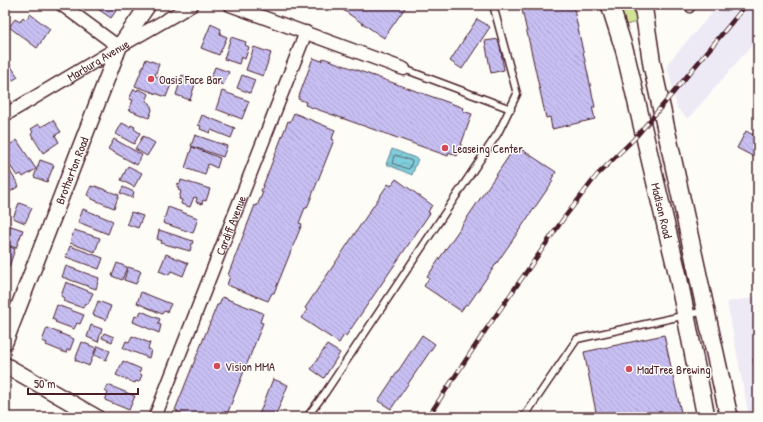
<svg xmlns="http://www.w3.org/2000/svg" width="763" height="422" font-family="'Patrick Hand',sans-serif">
	<defs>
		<pattern id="grass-tufts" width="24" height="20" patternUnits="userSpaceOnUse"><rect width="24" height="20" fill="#d1e397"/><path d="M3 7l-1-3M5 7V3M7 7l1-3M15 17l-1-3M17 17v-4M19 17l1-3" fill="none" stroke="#b5c282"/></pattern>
		<pattern id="water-waves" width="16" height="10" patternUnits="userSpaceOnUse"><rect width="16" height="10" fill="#7ecedb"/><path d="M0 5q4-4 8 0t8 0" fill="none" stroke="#6eb0bc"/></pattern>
		<pattern id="building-back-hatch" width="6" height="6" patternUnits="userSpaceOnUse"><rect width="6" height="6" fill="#c7bff2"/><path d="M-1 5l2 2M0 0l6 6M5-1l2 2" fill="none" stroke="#aca4d0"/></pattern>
	</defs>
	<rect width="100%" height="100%" fill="#fdfcf7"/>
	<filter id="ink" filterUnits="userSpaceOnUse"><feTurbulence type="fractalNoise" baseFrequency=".025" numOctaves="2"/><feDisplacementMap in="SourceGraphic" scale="8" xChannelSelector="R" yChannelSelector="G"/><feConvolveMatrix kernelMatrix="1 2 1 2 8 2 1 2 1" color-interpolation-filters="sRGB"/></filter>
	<g filter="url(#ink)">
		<g fill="#edeaf6">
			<polygon points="719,5 758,5 758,38 688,119 677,108 667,64"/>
			<polygon points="758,297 758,417 749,417 727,302"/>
		</g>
		<polygon fill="url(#grass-tufts)" stroke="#8e8161" points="619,5 634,5 636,22 626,25"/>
		<polygon fill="url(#water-waves)" stroke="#698895" points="392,149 418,159 412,175 386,164"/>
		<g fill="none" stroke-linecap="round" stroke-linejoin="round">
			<polygon stroke="#5f6571" stroke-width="1" points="396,155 412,161 410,168 408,169 392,163 394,156"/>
		</g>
		<g fill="url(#building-back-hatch)" stroke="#4a1f2b">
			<polygon points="92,5 120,5 111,18"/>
			<polygon points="346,5 407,5 384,38 343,10"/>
			<polygon points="521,5 573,5 595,107 592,107 595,119 552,129 550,117 546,118"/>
			<polygon points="30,14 50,29 37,48 9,27 15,19 20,22 23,17 26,20"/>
			<polygon points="477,19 490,27 462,69 450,61"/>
			<polygon points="211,24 221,29 220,34 227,37 219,55 201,48"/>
			<polygon points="231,37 246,42 245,45 249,47 245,59 241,57 239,64 224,59"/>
			<polygon points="499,39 504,70 491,73 485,41"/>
			<polygon points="254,47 271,53 263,76 246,70"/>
			<polygon points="5,57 18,77 5,85"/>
			<polygon points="313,58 322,61 323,58 464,108 463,111 472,114 457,156 449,152 448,156 305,105 306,102 298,99"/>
			<polygon points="146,59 159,64 155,76 172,82 166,97 135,86"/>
			<polygon points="215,67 229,72 223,85 210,80"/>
			<polygon points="182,75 196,81 190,100 176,95"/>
			<polygon points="242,75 255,80 250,93 237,88"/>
			<polygon points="134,89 137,91 138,89 149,94 146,101 150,103 152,110 149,118 129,110 133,100 129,99"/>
			<polygon points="222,91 249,101 242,119 216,109"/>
			<polygon points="294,113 335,130 332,139 334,140 307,208 305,208 299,223 302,224 274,293 272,293 268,301 227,285 230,276 228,275 255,205 257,206 263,192 261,191 288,121 290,122"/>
			<polygon points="202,115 235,128 231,138 211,130 210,133 200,129 201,126 198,125"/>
			<polygon points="53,120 61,132 55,135 59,142 43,153 31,134 33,132 31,129 39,124 41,127"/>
			<polygon points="122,123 130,127 131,125 135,127 134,129 140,133 134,144 116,134"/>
			<polygon points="758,125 758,165 755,163 758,159 737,148 746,131 753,135"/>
			<polygon points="195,135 227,146 223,157 191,146"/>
			<polygon points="143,136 155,143 147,156 135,149"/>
			<polygon points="114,139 142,155 137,165 108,149"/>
			<polygon points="17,140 36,169 23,177 21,174 17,176 5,158 5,148"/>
			<polygon points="192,147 220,158 217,168 208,164 205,175 185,168"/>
			<polygon points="518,147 556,172 551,180 553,181 468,305 466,304 461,311 424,286 429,278 427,277 511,153 513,154"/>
			<polygon points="40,160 54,165 47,182 34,177"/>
			<polygon points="5,163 19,186 5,195"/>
			<polygon points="128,166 142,173 134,187 121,180"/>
			<polygon points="396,179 432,205 428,212 430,213 346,336 344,335 339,343 301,318 307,310 305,308 388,184 391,186"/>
			<polygon points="181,180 210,189 206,201 203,200 202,204 196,202 197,198 194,197 190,207 181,204 182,200 179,199 181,191 178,190 179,187 177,187 178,183 180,184"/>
			<polygon points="91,186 94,187 95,186 119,195 114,208 92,199 92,198 87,195"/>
			<polygon points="123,187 134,192 132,198 120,193"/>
			<polygon points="19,203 32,208 25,223 13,218"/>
			<polygon points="168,207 198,218 193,233 163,223"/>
			<polygon points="83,209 113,221 108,234 78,222"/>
			<polygon points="131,212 143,216 138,228 127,224"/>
			<polygon points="5,224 23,230 16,248 5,244"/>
			<polygon points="74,230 100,238 95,252 70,243"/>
			<polygon points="159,230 193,241 190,251 161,243 162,241 157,239"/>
			<polygon points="5,245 15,249 9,267 5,265"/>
			<polygon points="70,246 103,258 99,269 66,257"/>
			<polygon points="166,254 188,263 183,276 171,271 169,275 159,271"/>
			<polygon points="117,263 127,267 122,280 112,276"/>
			<polygon points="66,266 99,278 96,289 62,277"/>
			<polygon points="128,267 141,271 136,284 124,280"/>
			<polygon points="66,282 93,293 88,304 85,303 83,308 63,301 64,298 61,296"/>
			<polygon points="141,292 171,304 167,312 164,311 162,314 137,303"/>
			<polygon points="222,297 263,313 260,322 263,323 226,417 175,417 178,411 175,410 217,305 219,305"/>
			<polygon points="98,301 111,306 106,320 93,315"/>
			<polygon points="57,305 84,315 80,324 77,323 74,329 55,322 56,321 52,319"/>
			<polygon points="141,311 160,319 158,324 161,325 159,333 133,322 135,316 138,317"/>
			<polygon points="91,325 102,329 98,342 87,337"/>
			<polygon points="47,328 74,339 70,350 67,350 66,353 46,345 47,343 42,341"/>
			<polygon points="104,333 114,337 112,342 102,338"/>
			<polygon points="422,335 435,344 391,409 378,401"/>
			<polygon points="664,335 682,417 597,417 584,352"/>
			<polygon points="132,336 150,343 148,349 151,350 149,358 123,348 126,341 129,342"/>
			<polygon points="82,342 96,348 89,366 75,360"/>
			<polygon points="327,345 340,353 324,378 311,369"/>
			<polygon points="98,346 110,351 106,360 94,355"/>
			<polygon points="758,358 758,386 753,359"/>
			<polygon points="123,361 141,369 139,373 142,375 139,382 136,381 135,383 116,375"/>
			<polygon points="273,379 288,385 275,417 258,417"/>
			<polygon points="108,385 135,396 129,410 105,400 108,393 105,391"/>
		</g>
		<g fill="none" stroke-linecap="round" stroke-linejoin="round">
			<g stroke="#4a1f2b" stroke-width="9">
				<g id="service">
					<polyline points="690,9 693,5"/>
					<polyline points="404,69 511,109"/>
					<polyline points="307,417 325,393 498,133 517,94 493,5"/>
					<polyline points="524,417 577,339 705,311"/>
				</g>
			</g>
			<g stroke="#4a1f2b" stroke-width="15">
				<g id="minor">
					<polyline points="62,5 119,47"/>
					<polyline points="230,5 404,69"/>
					<path id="s1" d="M5,115L119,47L192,5"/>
					<path id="s2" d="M155,417L306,32"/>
				</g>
			</g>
			<g stroke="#4a1f2b" stroke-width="18">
				<g id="tertiary">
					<path id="s3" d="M5,342L119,47L148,5"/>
					<polyline points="5,365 96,417"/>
				</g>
			</g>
			<g stroke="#4a1f2b" stroke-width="20">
				<g id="secondary">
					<path id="s4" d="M610,5L625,52L651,163L678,276L706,417"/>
					<polyline points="643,5 652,65 729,417"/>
				</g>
			</g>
			<use href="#service" stroke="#fdfcf7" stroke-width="6"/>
			<use href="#minor" stroke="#fdfcf7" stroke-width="12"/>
			<use href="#tertiary" stroke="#fdfcf7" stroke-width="15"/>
			<use href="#secondary" stroke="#fdfcf7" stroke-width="17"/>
			<g stroke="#4a1f2b" stroke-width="4.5">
				<polyline id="rail" points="428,417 485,331 564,218 597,175 634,139 673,93 746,5"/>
			</g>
			<use href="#rail" stroke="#fdfcf7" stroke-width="3" stroke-dasharray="9" stroke-linecap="butt"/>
		</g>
	</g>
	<g fill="#d1495b" stroke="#fdfcf7" stroke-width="1.5">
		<circle cx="151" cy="79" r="4"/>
		<circle cx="445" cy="148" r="4"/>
		<circle cx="217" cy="366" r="4"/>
		<circle cx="629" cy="369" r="4"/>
	</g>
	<g text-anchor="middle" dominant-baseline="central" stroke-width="3" stroke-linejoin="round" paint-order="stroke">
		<g font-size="12" fill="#4a1f2b" stroke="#fdfcf7">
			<text stroke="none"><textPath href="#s1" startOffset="108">Marburg Avenue</textPath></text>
			<text stroke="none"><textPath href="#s3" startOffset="184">Brotherton Road</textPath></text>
			<text stroke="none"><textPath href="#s4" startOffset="212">Madison Road</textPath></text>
			<text stroke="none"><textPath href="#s2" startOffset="206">Cardiff Avenue</textPath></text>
		</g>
		<g font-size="12" fill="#4a1f2b" stroke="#fdfcf7" text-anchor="start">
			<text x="159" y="79">Oasis Face Bar</text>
			<text x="453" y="148">Leaseing Center</text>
			<text x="225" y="366">Vision MMA</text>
			<text x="637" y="369">MadTree Brewing</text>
		</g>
	</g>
	<rect width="763" height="422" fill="none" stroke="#fdfcf7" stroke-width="20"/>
	<rect x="10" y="10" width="743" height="402" fill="none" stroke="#4a1f2b" stroke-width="1.5" filter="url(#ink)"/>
	<path d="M28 388v6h110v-6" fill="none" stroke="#4a1f2b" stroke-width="2"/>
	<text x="34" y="388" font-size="12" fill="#4a1f2b" stroke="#fdfcf7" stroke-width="3" paint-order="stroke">50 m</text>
</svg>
